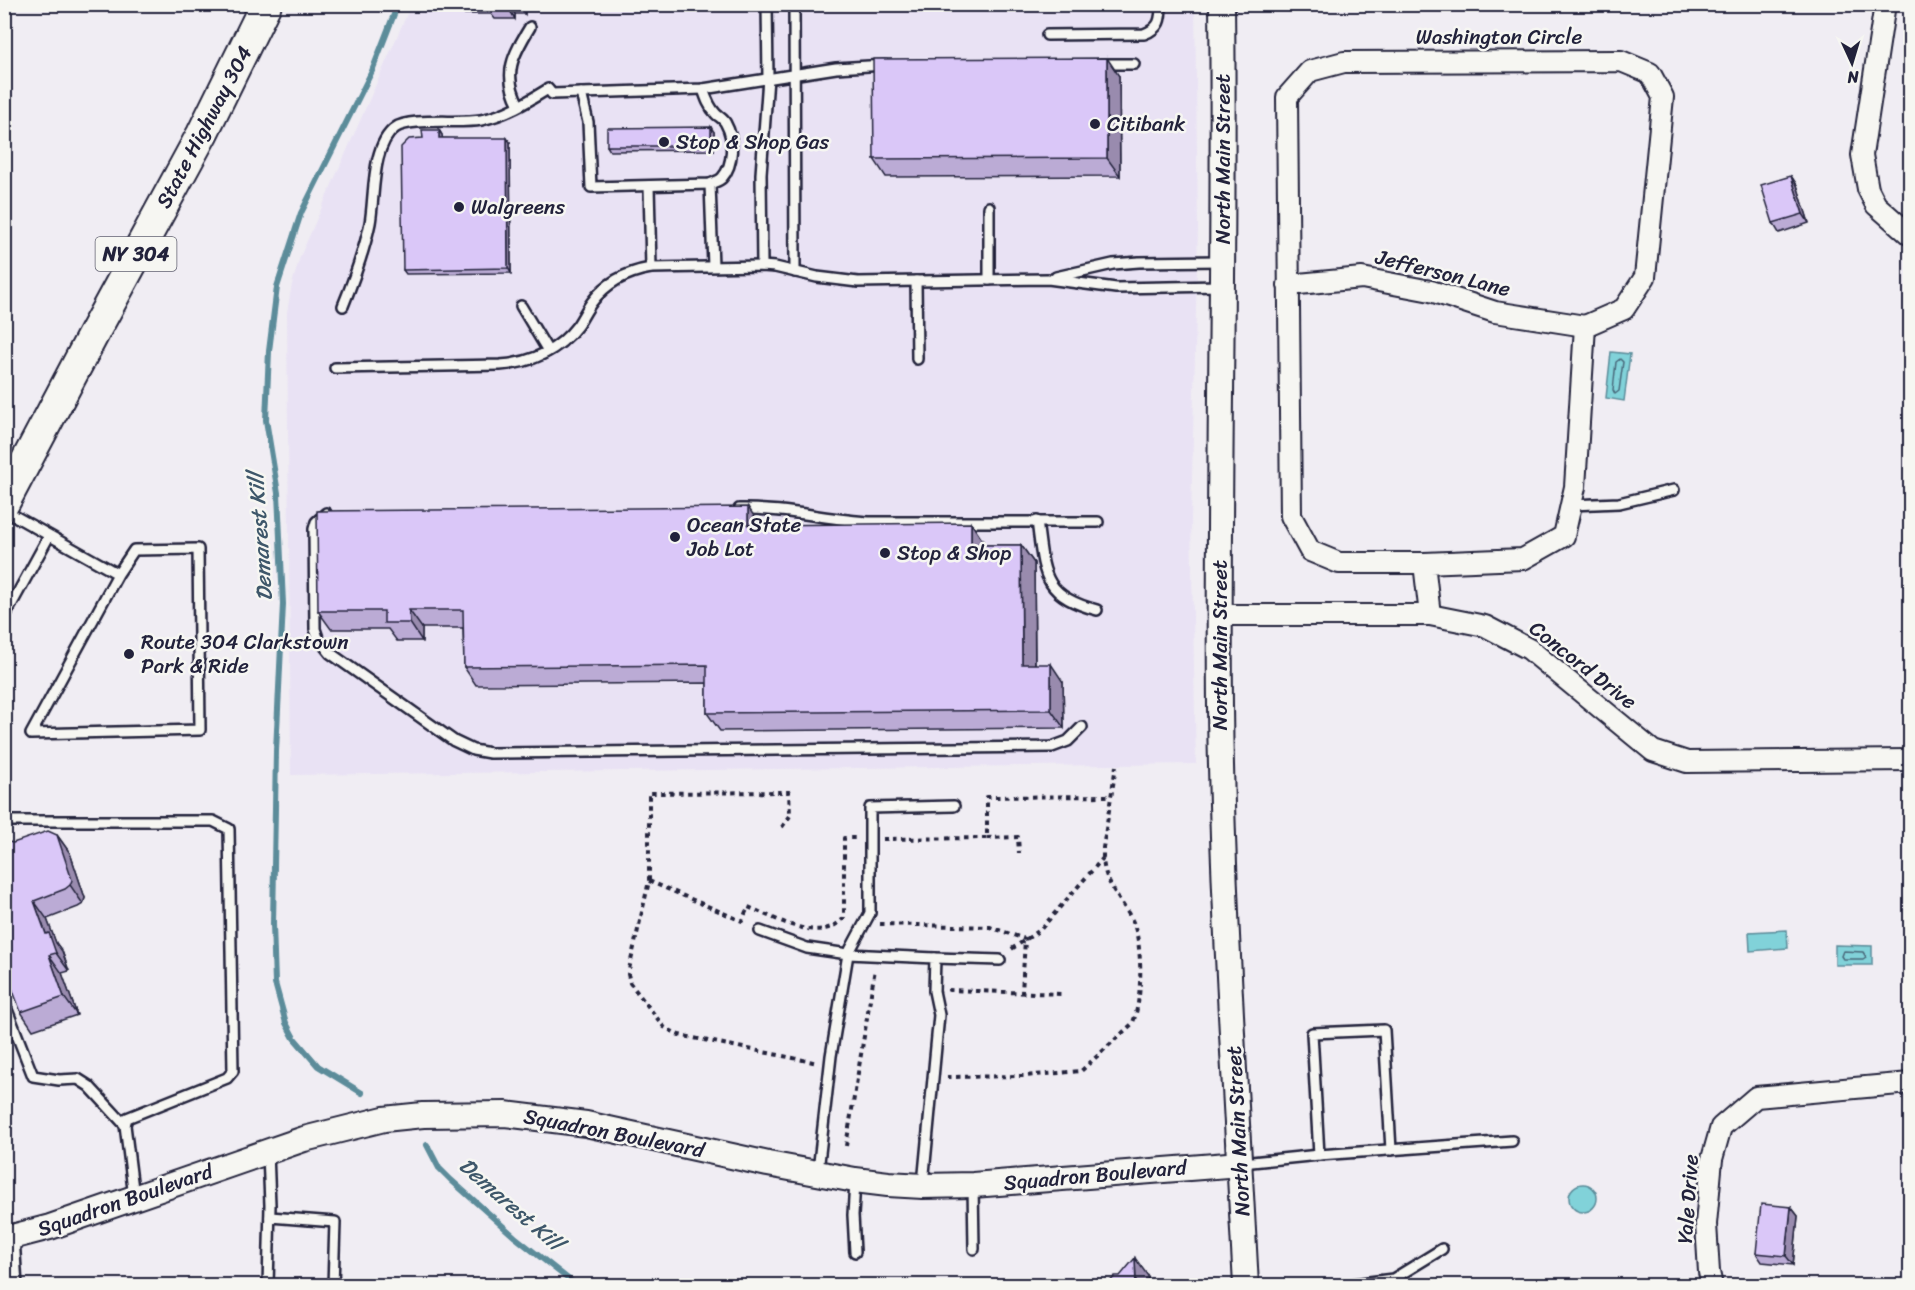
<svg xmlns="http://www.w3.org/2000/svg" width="1915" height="1290" font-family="Sriracha,sans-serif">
	<rect width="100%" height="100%" fill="#f0edf3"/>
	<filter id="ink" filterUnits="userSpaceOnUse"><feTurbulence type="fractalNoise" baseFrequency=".0167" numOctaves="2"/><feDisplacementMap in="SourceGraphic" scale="12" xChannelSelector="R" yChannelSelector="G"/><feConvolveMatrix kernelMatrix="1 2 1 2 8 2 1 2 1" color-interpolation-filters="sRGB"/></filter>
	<g filter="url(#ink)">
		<polygon fill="#e9e2f4" points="411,5 1195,5 1198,227 1191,520 1196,764 291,775 287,312 292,284 300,257"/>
		<g fill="#81d2d9" stroke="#5b8c9a" stroke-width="1.5">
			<polygon points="1611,352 1630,354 1624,401 1606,398"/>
			<polygon points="1787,930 1788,948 1750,951 1749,932"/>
			<polygon points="1835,945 1872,946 1872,965 1835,965"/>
			<circle cx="1583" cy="1198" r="14"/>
		</g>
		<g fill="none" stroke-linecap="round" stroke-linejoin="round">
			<g stroke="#48687a" stroke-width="1.5">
				<polygon points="1620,359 1623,362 1619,391 1615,394 1613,390 1616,362"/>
				<polygon points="1843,951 1863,952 1866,957 1863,959 1843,959 1841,956"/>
			</g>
			<g stroke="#5b8c9a" stroke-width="6">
				<polyline points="362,1093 318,1066 294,1038 286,1023 275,983 273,924 276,751 283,604 278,493 266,420 269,351 277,287 301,213 372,71 398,4"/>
				<polyline points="427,1145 439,1168 451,1180 515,1237 577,1286"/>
			</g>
			<g stroke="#22223b" stroke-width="14">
				<g id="service">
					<polyline points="794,4 795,272"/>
					<path d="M1047,35L1144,34C1160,28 1161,20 1161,4"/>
					<polyline points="1100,64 1134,64"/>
					<path d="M581,93L588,122L591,187L710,184C714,182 719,181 722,178C734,165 734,138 726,124C724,119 719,117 716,114C709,107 706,98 703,89"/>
					<path d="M519,105C502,74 513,55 530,27"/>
					<polyline points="710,184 713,266"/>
					<polyline points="649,186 651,268"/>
					<polyline points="989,207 989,280"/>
					<polyline points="762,266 761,174 768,78 767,4"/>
					<polyline points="1056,277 1113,264 1139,262 1220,261"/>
					<polyline points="916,281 917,359"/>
					<path d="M343,306C354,279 364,252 370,223C375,196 371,146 395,128C410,117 460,124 481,120C506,115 527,102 548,89L552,94L703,89L836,68L885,65"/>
					<polyline points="521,306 548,351"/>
					<path d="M335,368L500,365C530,363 558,351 577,326C582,319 586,310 592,302C606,283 627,272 651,268L762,266L775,267L817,277L858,282L1048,279L1116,288L1220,286"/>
					<polyline points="1571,505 1619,503 1674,490"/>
					<path d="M739,509C782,508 826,519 869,522H1098"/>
					<polyline points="4,510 118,574 31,734 200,730 198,549 134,550 118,574"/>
					<polyline points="326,513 316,522 314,529 315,629 318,638 330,653 454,741 473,750 490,753 1052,747 1068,741 1082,727"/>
					<path d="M1037,521C1044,572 1041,596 1097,610"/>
					<polyline points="4,618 49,536"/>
					<polyline points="4,821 213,821 229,829 233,1071 227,1078 127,1118 125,1125 134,1197"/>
					<polyline points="760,931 807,948 848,954 935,958 934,991 939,1015 923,1184"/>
					<polyline points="935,958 1000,960"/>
					<polyline points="4,1002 33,1076 59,1080 78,1079 89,1086 125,1125"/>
					<polyline points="268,1152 270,1205 268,1286"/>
					<polyline points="1319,1155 1312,1033 1384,1030 1391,1150"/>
					<polyline points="1242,1163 1319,1155 1512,1141"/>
					<polyline points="818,1171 831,1056 848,954 870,913 870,808 954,806"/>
					<polyline points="855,1182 853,1215 855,1252"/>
					<polyline points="973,1185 974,1249"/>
					<polyline points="270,1217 335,1222 333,1286"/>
					<polyline points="14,1237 17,1286"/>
					<polyline points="1337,1286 1393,1279 1442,1249"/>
				</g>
			</g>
			<g stroke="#22223b" stroke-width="24">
				<g id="minor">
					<polyline points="1885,4 1862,155 1868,189 1876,205 1910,235"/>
					<polyline points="1288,285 1362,278 1431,291 1495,312 1585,326"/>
					<polyline points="1424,563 1339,563 1310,551 1291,516 1287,97 1310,71 1344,62 1621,61 1650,73 1663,97 1645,277 1624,309 1585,326 1575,487 1564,536 1523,559 1424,563 1430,615"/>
					<polyline points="1220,615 1430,615 1485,626 1529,649 1653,751 1687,762 1910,760"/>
					<polyline points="1712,1286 1709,1272 1706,1224 1712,1159 1721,1127 1756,1097 1910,1083"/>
				</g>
			</g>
			<g stroke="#22223b" stroke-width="28">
				<g id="tertiary">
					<path d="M1222,4C1225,239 1218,472 1220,706C1222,900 1236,1093 1246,1286"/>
					<polyline points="4,1239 50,1227 304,1139 384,1119 423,1115 505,1114 586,1124 768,1164 855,1180 888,1184 923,1186 973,1185 1240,1164"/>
				</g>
			</g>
			<g stroke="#22223b" stroke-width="34">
				<polyline id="primary" points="4,503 96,329 202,134 266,4"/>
			</g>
			<g stroke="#22223b" stroke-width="4" stroke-dasharray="4.5 4.5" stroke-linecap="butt">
				<polyline points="782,827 790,816 789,792 649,793 649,881 628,974 630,983 664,1027 679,1035 818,1063"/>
				<polyline points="987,838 1018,837 1019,853"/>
				<polyline points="883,839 987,838 987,797 1111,796"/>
				<polyline points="1103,858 1103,848 1116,766"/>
				<path d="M649,881L742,921L748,907C776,918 819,945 844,918V838H857"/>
				<polyline points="880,924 990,927 1025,939 1022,993"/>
				<polyline points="949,989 949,990 1062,994"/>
				<path d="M947,1077L1024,1076L1081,1071L1132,1024C1143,1003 1143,941 1132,920C1121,899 1104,883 1103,858L1040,930L1010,950"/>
				<polyline points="846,1146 875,969"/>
			</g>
			<use href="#service" stroke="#f6f6f2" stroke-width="9"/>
			<use href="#minor" stroke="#f6f6f2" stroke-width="20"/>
			<use href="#tertiary" stroke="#f6f6f2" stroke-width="24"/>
			<use href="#primary" stroke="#f6f6f2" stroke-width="30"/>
		</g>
		<g fill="#bbabd5" stroke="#22223b" stroke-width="1.5">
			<polygon points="436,4 525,4 525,14 515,14 515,19 495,19 491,14 443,14"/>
			<polygon points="1119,76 1120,176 886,177 874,159"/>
			<polygon points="439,130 442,135 442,138 510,142 511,273 406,274 403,270 423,138"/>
			<polygon points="714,132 714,150 610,151 607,146"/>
			<polygon points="1791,176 1797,185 1809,223 1779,233 1773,223"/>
			<polygon points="760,525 983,541 983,545 1021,545 1034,563 1035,664 1063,682 1064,728 720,731 707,713 707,683 476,685 464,667 463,628 422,628 422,641 397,641 388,629 331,629 318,611"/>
			<polygon points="57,835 70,853 85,898 83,904 78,907 47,919 56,943 62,951 69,971 62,973 77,1015 33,1030 21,1012 13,843"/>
			<polygon points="1791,1207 1798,1216 1793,1265 1762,1262 1756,1253"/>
		</g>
		<g fill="#998bae" stroke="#22223b" stroke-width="1.5">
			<polygon points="506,4 508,4 515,14 515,19"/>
			<polygon points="518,4 525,4 525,14"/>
			<polygon points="1107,58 1119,76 1120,176 1107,158"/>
			<polygon points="711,127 714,132 714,150 711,146"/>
			<polygon points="439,130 442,135 443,143 439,138"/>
			<polygon points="507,138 510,142 511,273 508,268"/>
			<polygon points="1791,176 1797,185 1809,223 1803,214"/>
			<polygon points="748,507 760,525 748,525"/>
			<polygon points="971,523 983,541 983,563 971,545"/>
			<polygon points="1021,545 1034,563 1035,682 1022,664"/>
			<polygon points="409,610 422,628 422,641 410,623"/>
			<polygon points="1051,664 1063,682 1064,728 1051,710"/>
			<polygon points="57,835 70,853 85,898 83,904 70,885"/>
			<polygon points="34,901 47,919 56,943 62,951 69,971 56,953 46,934"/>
			<polygon points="49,955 62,973 77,1015 64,997"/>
			<polygon points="1791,1207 1798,1216 1793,1265 1786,1256"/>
			<polygon points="1135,1258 1148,1276 1148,1286 1136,1286"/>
		</g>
		<g fill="#dac7f8" stroke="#22223b" stroke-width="1.5">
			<rect x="485" y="4" width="21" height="1"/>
			<polygon points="1107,58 1107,158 874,159 873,59"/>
			<polygon points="711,127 711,146 607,146 607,128"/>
			<polygon points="422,130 439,130 439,138 507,138 508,268 403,270 401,147 409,139 423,138"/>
			<polygon points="1791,176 1803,214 1773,223 1761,185"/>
			<polygon points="748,507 748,525 971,523 971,545 1021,545 1022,664 1051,664 1051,710 707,713 707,665 464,667 463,610 409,610 410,623 384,623 384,611 318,611 317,511"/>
			<polygon points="48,831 57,835 72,880 70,885 65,889 34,901 46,934 49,933 56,953 49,955 64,997 21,1012 4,967 4,841 13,843"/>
			<polygon points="1761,1204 1791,1207 1786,1256 1756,1253"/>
			<polygon points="1135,1258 1136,1286 1106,1286 1115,1276 1120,1276"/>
		</g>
	</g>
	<g fill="#22223b" stroke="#f6f6f2" stroke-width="2">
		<circle cx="1095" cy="124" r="6"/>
		<circle cx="664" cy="142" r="6"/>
		<circle cx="459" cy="207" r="6"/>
		<circle cx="675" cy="537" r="6"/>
		<circle cx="885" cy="553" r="6"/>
		<circle cx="129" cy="654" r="6"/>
	</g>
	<g text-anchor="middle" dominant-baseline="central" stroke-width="5" stroke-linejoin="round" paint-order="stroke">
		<rect fill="#f6f6f2" stroke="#626272" stroke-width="1.5" x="95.5" y="237" width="81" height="34" rx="4.5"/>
		<g font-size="20" font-weight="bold" fill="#22223b">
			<text x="136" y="254">NY 304</text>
		</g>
		<g font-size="21" fill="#22223b" stroke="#f6f6f2">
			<text x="1499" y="37">Washington Circle</text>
			<text transform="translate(204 127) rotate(-62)">State Highway 304</text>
			<text transform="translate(1223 159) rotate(-90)">North Main Street</text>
			<text transform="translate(1443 273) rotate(14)">Jefferson Lane</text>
			<text transform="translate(1220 645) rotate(-90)">North Main Street</text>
			<text transform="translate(1583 665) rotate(38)">Concord Drive</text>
			<text transform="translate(1238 1131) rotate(-93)">North Main Street</text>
			<text transform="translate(614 1133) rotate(11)">Squadron Boulevard</text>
			<text transform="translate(1095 1175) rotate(-5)">Squadron Boulevard</text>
			<text transform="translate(1688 1199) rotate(-86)">Yale Drive</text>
			<text transform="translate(125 1200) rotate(-19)">Squadron Boulevard</text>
		</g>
		<g font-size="21" fill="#22223b" stroke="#f6f6f2" text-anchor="start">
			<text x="1107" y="124">Citibank</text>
			<text x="676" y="142">Stop &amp; Shop Gas</text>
			<text x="471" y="207">Walgreens</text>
			<text x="687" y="525">Ocean State<tspan x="687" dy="24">Job Lot</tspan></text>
			<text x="897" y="553">Stop &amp; Shop</text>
			<text x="141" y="642">Route 304 Clarkstown<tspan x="141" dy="24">Park &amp; Ride</tspan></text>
		</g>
		<g font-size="22" font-style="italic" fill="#3e576a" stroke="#f6f6f2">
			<text transform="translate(260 537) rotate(-94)">Demarest Kill</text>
			<text transform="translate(511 1204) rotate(41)">Demarest Kill</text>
		</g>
	</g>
	<rect width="1915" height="1290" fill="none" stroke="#f6f6f2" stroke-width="24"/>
	<rect x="12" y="12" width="1891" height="1266" fill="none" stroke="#22223b" stroke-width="2" filter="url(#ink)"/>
	<g transform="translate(1852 63) rotate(176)" stroke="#f6f6f2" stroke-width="4.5" paint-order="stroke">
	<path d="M0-4.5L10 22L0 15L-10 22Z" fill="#22223b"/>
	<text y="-9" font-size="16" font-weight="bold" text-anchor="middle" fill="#22223b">N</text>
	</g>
</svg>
